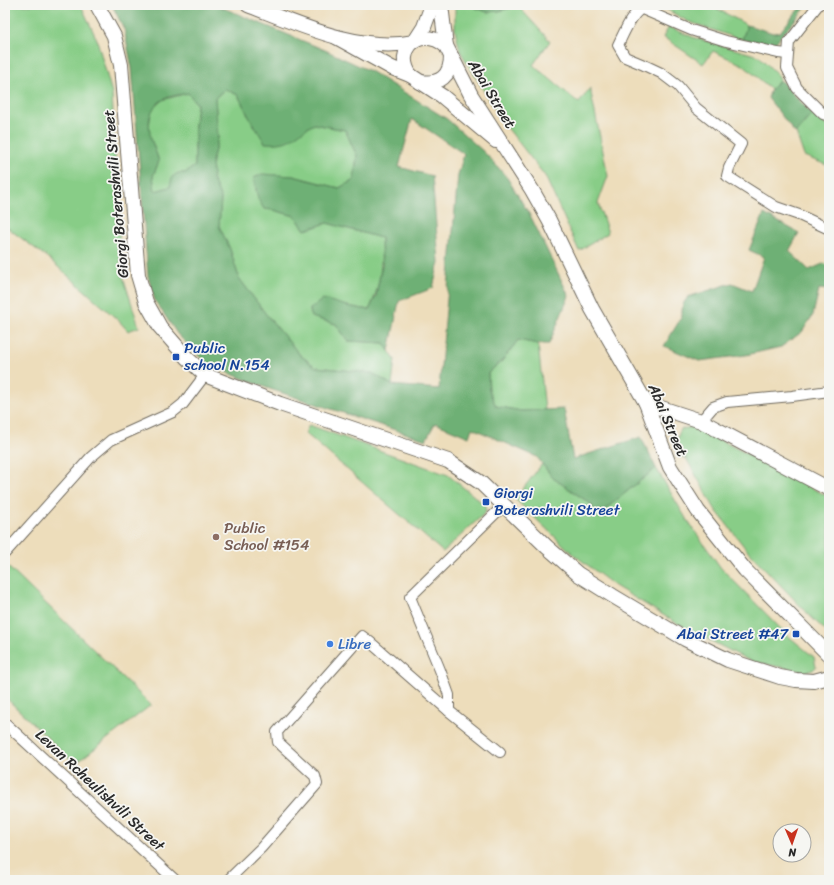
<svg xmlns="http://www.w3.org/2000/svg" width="834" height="885" font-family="Sriracha,sans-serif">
	<rect width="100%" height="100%" fill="#f6f6f2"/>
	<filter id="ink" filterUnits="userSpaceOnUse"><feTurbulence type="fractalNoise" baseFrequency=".025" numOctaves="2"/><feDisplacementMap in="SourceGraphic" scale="8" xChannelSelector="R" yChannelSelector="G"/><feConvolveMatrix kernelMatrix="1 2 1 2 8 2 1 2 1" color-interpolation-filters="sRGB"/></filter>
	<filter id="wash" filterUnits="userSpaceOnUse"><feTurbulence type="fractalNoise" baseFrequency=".012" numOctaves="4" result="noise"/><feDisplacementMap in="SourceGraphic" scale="16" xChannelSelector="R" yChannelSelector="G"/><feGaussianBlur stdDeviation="0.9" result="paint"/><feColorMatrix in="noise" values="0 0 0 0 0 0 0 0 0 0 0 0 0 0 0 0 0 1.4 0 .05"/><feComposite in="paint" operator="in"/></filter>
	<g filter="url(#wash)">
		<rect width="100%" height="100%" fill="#edddbb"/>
		<g fill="#88cd87" stroke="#5a7c59">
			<polygon points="5,5 81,5 97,40 112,93 121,270 139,327 128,331 119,321 48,258 5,226"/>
			<polygon points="455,5 474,5 474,7 487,12 499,11 518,6 550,41 533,65 579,103 590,88 608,176 598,203 608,233 579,251 545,176 502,121 460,51 455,30"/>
			<polygon points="659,5 710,5 747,25 742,40 687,21"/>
			<polygon points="669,27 695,38 759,56 777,74 780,80 771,89 743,65 713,51 703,64 663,37"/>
			<path d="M225,89L238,95L249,117L306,128L314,124L345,130L357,156L354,180L339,188L293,176L254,178L258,199L264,209L273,210L295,216L305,230L327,223L381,238C382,265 381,285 369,310L347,306L310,309L311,317L336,324L348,341L384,343L395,360L392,385L372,373L316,367L300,355L265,313L239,278L230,249L219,226L221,198L213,180L212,161L218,138L215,98Z"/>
			<polygon points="188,93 197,104 195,124 195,166 185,173 178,173 170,187 155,191 153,176 159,161 148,131 152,109 162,100"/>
			<polygon points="812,114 829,127 829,166 804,156 796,133"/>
			<polygon points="518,340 538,344 545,410 521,411 496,406 489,391 488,373 502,361"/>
			<polygon points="309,425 448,475 485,505 486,512 443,552 305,433"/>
			<path d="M692,427L707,433L829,497V634L810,616L746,549L715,509L686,458L679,456C675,445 676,439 681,429Z"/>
			<polygon points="542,464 553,478 591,504 598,515 656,468 687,520 721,568 787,635 814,657 816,667 813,670 805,672 750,661 678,624 615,586 573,554 515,499"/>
			<polygon points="5,564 151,705 75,764 5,697"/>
		</g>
		<g fill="#6eb074" stroke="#4c6e50" fill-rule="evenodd">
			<path d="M112,5H216L325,50L370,71L447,119L484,152L506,176L531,217L569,296L549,344H538L518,340L502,361L488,373L489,391L496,406L521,411L564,409L573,459L641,437L656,468L598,515L591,504L553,478L537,457L472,428L469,437L435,423L426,440L267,388L208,365L178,335L155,301L148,276L132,68L124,29ZM225,89L238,95L249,117L265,143C292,145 292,136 314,124L345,130L357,156L354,180L339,188L293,176L262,174L254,178L258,199L264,209L273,210L295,216L305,230L327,223L381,238L382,265L376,296L369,310L347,306L323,299L310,309L311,317L336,324L348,341L384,343L389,351L399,301L433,288L439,262L432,176L399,167L412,119L464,154L458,175L439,389L392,385L372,373L316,367L300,355L265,313L239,278L230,249L219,226L221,198L213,180L212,161L218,138L215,98ZM188,93L197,104L195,124V166L185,173H178L172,177L170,187L155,191L153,176L159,161C152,142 140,116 161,101C168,96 180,95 188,93Z"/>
			<polygon points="474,5 520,5 499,11 487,12 474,7"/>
			<polygon points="802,5 808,5 775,43 742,40 747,25 773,33 780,32"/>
			<polygon points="780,80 812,114 795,133 768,98 771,89"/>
			<polygon points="764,214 799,233 789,251 809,270 825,263 829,267 829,290 819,289 813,315 802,332 781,347 746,355 699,361 664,346 681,318 683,304 688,297 732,283 752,291 764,257 749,250"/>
		</g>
	</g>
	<g filter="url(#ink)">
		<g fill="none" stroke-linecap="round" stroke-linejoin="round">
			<g stroke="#6f695d" stroke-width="12">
				<g id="street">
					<polyline points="818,5 789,42 787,68 797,88 823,114 829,116"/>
					<path d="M787,54L778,53L726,41L691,30L642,9C632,12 623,35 618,45L625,57L644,65L661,73L678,86L696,108L741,144L729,168L727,176L776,207L799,215L829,229"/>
					<polyline points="701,421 713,407 727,402 792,396 829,391"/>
					<polyline points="5,553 91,457 111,440 173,412 183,404 205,375"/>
					<polyline points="449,711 449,695 440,670 410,597 504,505"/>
					<polyline points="5,723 175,880"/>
					<polyline points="228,880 261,848 317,784 315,776 278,742 277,732 362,636 370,642 449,711 500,752"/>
				</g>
			</g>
			<g stroke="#6f695d" stroke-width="16">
				<g id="secondary">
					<polyline points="97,5 114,36 121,65 138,275 146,302 160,327 187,358 205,375 280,404 448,461 481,483 547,547 578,574 613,596 685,639 728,660 780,677 796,680 814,681 829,677"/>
					<path d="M248,5C298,24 359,53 413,42"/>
					<polyline points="441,5 446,46"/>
					<polyline points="336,37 392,68 410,75 442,96 496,141"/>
					<polyline points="415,41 424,27 432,5"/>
					<path d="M410,75C407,70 404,64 405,57C408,35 431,33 446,46L471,95L532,190L549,220L592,309L646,403L670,467L698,511L745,570L829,655"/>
					<path d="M420,82C440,85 451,76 451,56"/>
					<polyline points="646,403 701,421 829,489"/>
				</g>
			</g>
			<use href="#street" stroke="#fff" stroke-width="10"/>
			<use href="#secondary" stroke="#fff" stroke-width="14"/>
		</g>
	</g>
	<g fill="#1a4fb4" stroke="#f6f6f2" stroke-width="1.5">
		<rect x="172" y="353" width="8" height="8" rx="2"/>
		<rect x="482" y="498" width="8" height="8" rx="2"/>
		<rect x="792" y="630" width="8" height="8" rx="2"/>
	</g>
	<circle fill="#8d6e63" stroke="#f6f6f2" stroke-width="1.5" cx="216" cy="537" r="4"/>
	<circle fill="#3f7fe0" stroke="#f6f6f2" stroke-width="1.5" cx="330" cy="644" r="4"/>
	<g text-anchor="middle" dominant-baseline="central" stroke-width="3.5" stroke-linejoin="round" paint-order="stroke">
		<g font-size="15" fill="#2b2b2b" stroke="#f6f6f2">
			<text transform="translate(492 94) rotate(59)">Abai Street</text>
			<text transform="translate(116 194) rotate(-95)">Giorgi Boterashvili Street</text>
			<text transform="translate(668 420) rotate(67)">Abai Street</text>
			<text transform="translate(100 790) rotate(43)">Levan Rcheulishvili Street</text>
		</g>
		<g font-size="15" fill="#164399" stroke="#f6f6f2" text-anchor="start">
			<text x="184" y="348">Public<tspan x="184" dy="17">school N.154</tspan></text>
			<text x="494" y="493">Giorgi<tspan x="494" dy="17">Boterashvili Street</tspan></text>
			<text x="788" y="634" text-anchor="end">Abai Street #47</text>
		</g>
		<g font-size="15" fill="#785e54" stroke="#f6f6f2" text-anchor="start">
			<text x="224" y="528">Public<tspan x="224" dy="17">School #154</tspan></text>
		</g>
		<g font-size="15" fill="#366cbe" stroke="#f6f6f2" text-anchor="start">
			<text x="338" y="644">Libre</text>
		</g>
	</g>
	<rect width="834" height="885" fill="none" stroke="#f6f6f2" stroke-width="20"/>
	<g transform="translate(792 843) rotate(178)"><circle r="19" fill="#f6f6f2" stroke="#a5a5a2"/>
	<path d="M0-3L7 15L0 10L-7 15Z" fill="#c8321e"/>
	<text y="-6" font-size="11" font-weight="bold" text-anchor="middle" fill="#2b2b2b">N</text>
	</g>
</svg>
